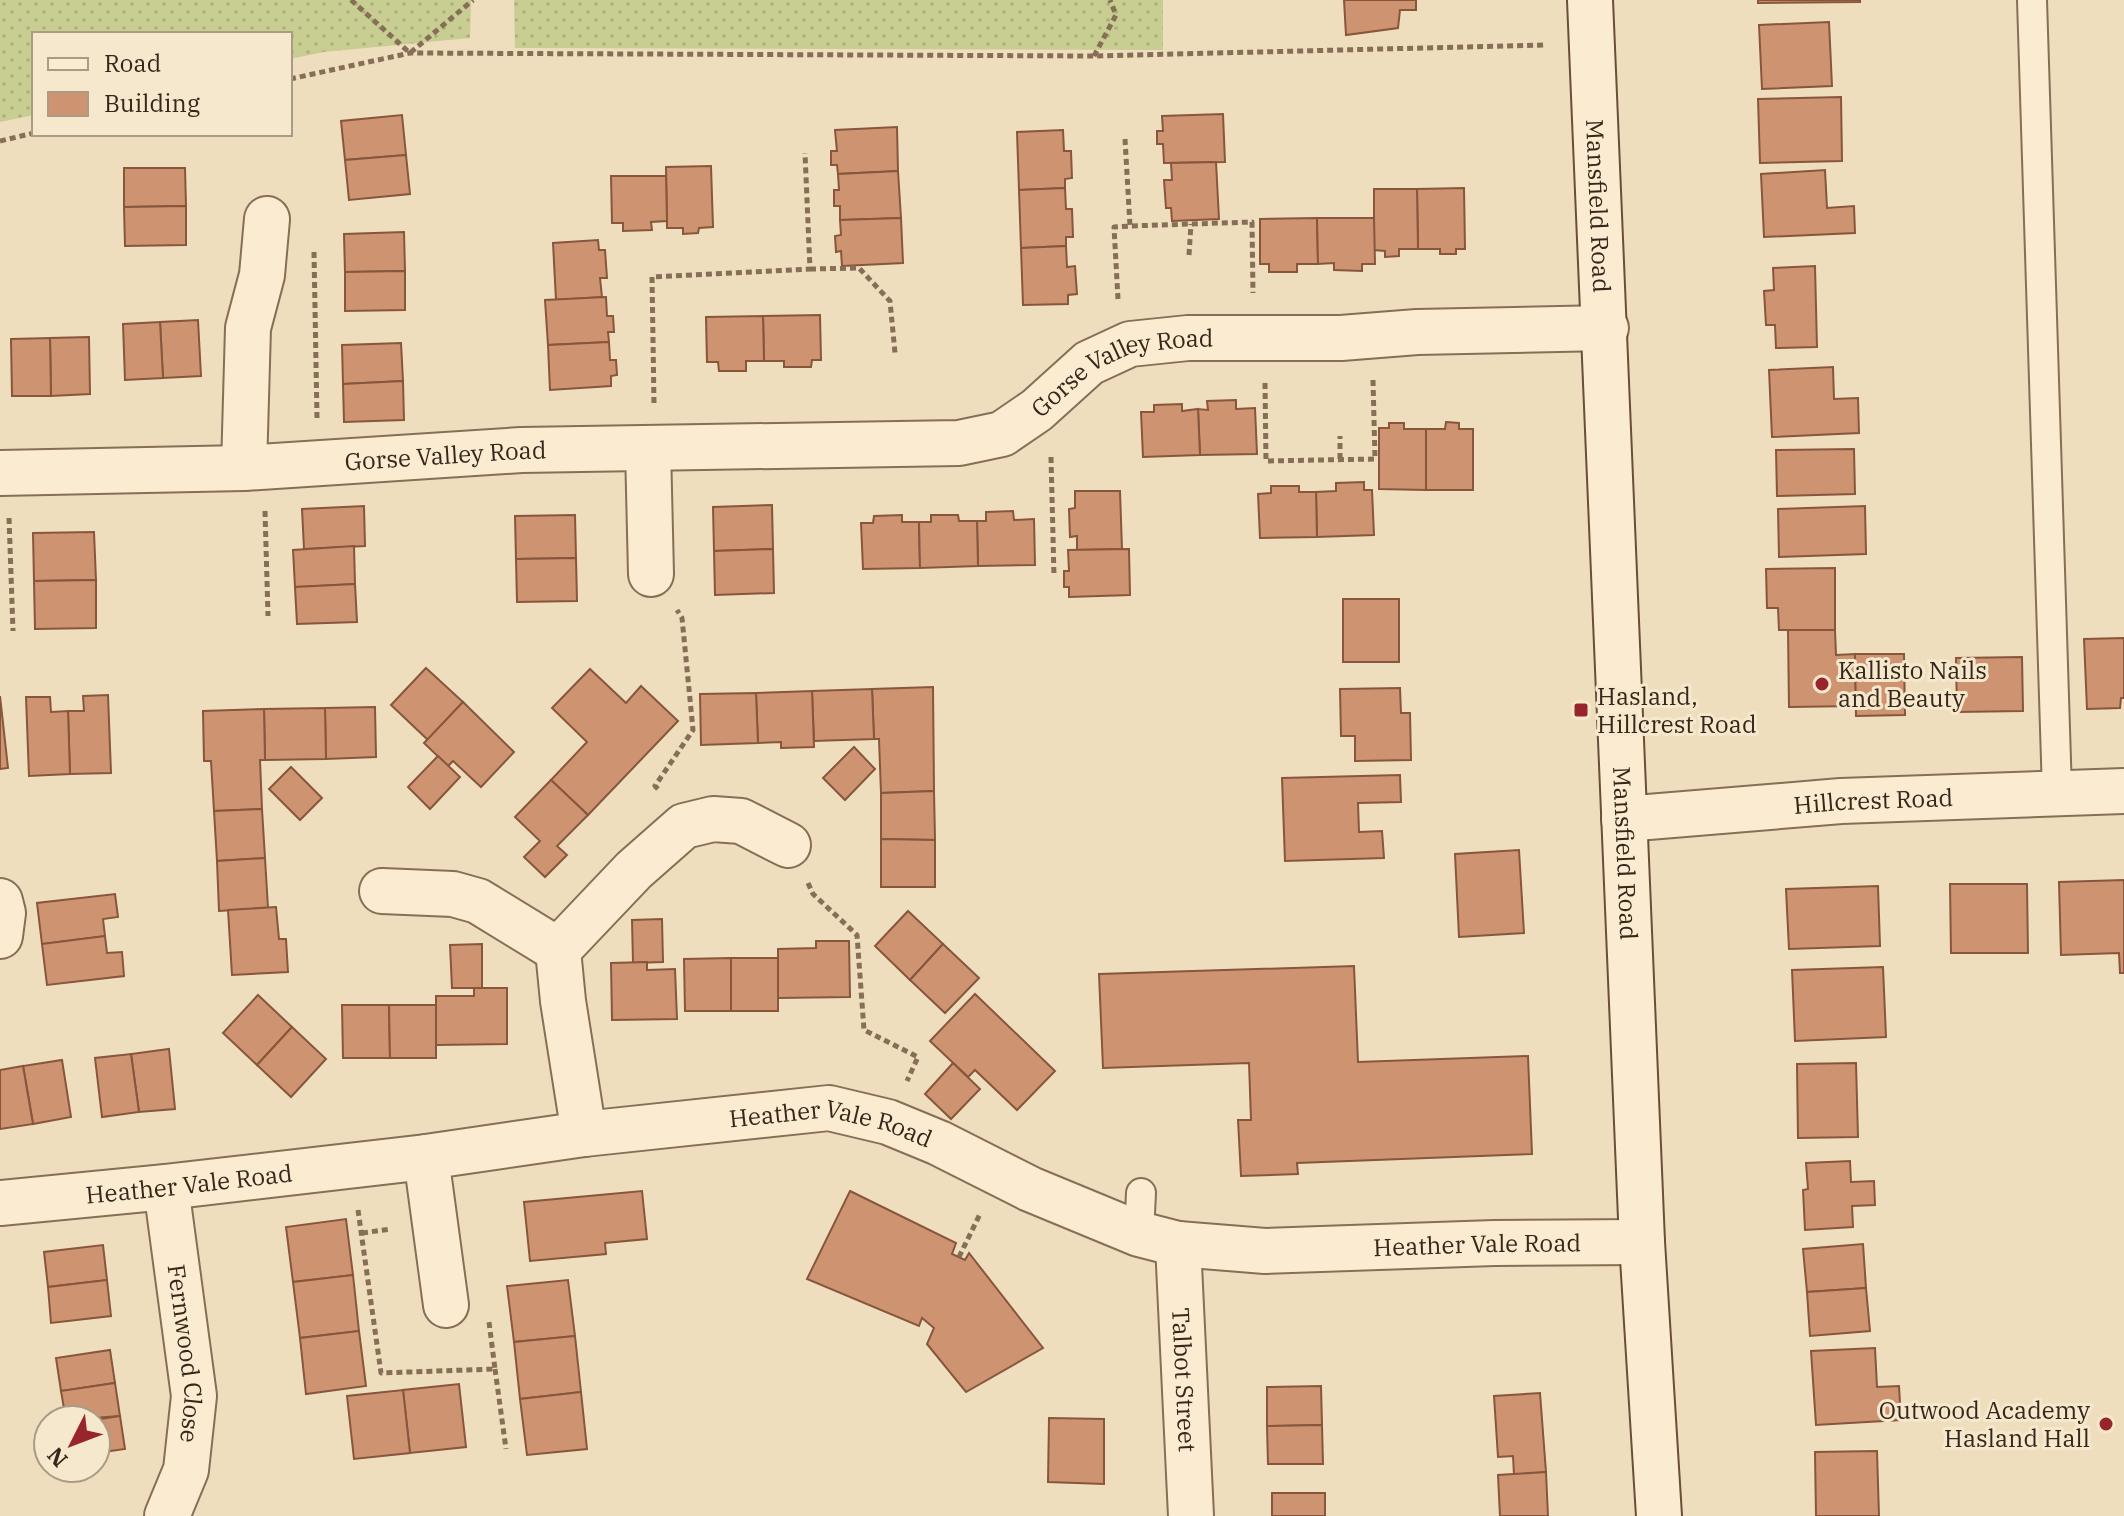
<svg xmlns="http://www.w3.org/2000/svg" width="2124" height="1516" font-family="'IBM Plex Serif',serif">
	<defs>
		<pattern id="grass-dots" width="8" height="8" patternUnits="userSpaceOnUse" patternTransform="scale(2)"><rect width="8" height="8" fill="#c8cd91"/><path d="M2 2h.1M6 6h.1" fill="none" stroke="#acb07c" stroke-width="1.8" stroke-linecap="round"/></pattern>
	</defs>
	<rect width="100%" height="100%" fill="#efdebd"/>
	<g fill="url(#grass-dots)">
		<polygon points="0,0 471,0 470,38 324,52 290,59 290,34 34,34 34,115 0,122"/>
		<polygon points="514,0 1163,0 1163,50 515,48"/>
	</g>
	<g fill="#ce9472" stroke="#87563b" stroke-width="2">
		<polygon points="1344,0 1416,0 1416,10 1400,10 1398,28 1346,35"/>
		<polygon points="1758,0 1860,0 1860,2 1758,3"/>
		<polygon points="1829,22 1832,86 1762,89 1759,25"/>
		<polygon points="1841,97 1842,161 1760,163 1758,99"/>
		<polygon points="1223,114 1225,162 1164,163 1163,144 1157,144 1157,131 1163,131 1162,116"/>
		<polygon points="402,115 406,155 345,160 341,121"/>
		<polygon points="897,127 898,171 838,174 837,165 831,165 831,151 837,151 835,130"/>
		<polygon points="1063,130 1064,151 1071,151 1072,178 1065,179 1065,188 1019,190 1017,132"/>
		<polygon points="406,155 410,194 349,200 345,160"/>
		<polygon points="1216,162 1219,219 1172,221 1171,208 1166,208 1164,180 1172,180 1171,163"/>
		<polygon points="711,166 713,227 699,228 698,233 683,234 683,228 667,228 666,167"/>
		<polygon points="124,168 185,168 186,206 124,207"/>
		<polygon points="1825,170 1827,208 1854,206 1855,233 1764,237 1761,174"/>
		<polygon points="898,171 901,218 840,220 840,206 834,206 834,190 839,190 838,174"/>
		<polygon points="611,176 666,176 667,221 651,222 652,230 623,231 623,223 612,223"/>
		<polygon points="1065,188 1066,209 1072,209 1073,237 1066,237 1066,246 1021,248 1019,190"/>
		<polygon points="1464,188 1465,249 1456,249 1456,254 1440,254 1440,249 1418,249 1417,189"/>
		<polygon points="1374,189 1417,189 1418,249 1399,249 1399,256 1385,257 1385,251 1374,250"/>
		<polygon points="186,206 186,245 125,246 124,207"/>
		<polygon points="901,218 903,263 842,266 841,251 836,252 835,236 841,235 840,220"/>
		<polygon points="1317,218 1318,264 1297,264 1297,272 1269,272 1269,264 1260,264 1260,219"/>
		<polygon points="1317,218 1374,218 1375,264 1362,264 1362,271 1334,270 1334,263 1318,264"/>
		<polygon points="404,232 405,271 345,272 344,234"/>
		<polygon points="598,240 599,250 605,250 607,278 600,278 602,297 556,300 553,243"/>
		<polygon points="1066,246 1067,267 1075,266 1077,294 1068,295 1068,304 1023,305 1021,248"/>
		<polygon points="1815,266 1817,347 1776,348 1775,325 1766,325 1764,291 1774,290 1773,268"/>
		<polygon points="405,271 405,310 345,311 345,272"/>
		<polygon points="606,297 607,316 613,316 614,332 608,332 609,342 548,345 545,300"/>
		<polygon points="820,315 821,360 812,360 811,367 784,367 784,361 764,361 763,316"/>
		<polygon points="763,316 764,361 746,361 746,371 719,371 718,362 707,362 706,317"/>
		<polygon points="198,320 201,376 163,378 160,322"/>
		<polygon points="160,322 163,378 125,380 123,324"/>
		<polygon points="89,337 90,394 51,396 50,338"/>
		<polygon points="50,338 51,396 12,396 11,339"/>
		<polygon points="609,342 610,360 616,360 617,375 611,376 611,386 550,390 548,345"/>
		<polygon points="401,343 403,381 343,384 342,345"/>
		<polygon points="1833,367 1834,399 1858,398 1859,433 1772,437 1769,370"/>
		<polygon points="403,381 404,420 344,422 343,384"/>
		<polygon points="1236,400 1236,409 1255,408 1257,454 1200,455 1198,409 1208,410 1207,401"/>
		<polygon points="1182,404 1182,411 1198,409 1200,455 1143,457 1141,412 1154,412 1154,405"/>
		<polygon points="1446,422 1459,423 1459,429 1473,429 1473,490 1426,490 1426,429 1445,429"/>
		<polygon points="1389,423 1404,423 1404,429 1426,429 1426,490 1379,489 1379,428 1389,428"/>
		<polygon points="1854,449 1855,494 1777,496 1776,450"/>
		<polygon points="1364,482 1364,490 1372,490 1374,535 1317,537 1316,492 1336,491 1336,483"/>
		<polygon points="1271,486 1299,486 1299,492 1316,492 1317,537 1260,538 1258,494 1271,493"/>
		<polygon points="1075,491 1120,491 1122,549 1077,550 1077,536 1070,537 1069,509 1075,508"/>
		<polygon points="772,505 773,549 714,551 713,507"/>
		<polygon points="364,506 365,546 304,549 302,509"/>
		<polygon points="1865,506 1866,554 1779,557 1778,509"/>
		<polygon points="1013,511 1014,520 1034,519 1035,565 978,566 977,521 986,521 986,512"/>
		<polygon points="575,515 576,558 516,559 515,516"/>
		<polygon points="902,515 902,522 919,522 920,568 863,569 861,523 873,523 874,516"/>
		<polygon points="931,515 958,515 959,521 977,521 978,566 920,568 919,522 931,522"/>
		<polygon points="94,532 96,580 34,581 33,533"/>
		<polygon points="354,546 355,584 295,587 293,550"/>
		<polygon points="773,549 774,593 715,595 714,551"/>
		<polygon points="1129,549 1130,595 1069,597 1069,587 1064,587 1064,571 1069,571 1068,550"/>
		<polygon points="576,558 577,601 517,602 516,559"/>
		<polygon points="1835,568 1835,630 1779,630 1778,608 1767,608 1766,569"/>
		<polygon points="96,580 96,628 35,629 34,581"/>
		<polygon points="355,584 357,622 297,624 295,587"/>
		<rect x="1343" y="599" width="56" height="63"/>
		<polygon points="1788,630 1835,630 1836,655 1855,654 1856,706 1789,707"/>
		<polygon points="2124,638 2124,698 2121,698 2120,708 2087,709 2084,639"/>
		<polygon points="1855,654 1904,654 1905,715 1856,716"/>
		<polygon points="2022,657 2023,711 1957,712 1956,658"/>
		<polygon points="426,668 463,702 428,740 391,705"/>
		<polygon points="590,669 626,703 641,686 678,721 588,815 551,780 587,742 552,708"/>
		<polygon points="933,687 934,791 881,793 879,739 874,739 872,689"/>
		<polygon points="1400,688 1401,713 1410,713 1411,760 1355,761 1355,736 1341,736 1340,689"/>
		<polygon points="872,689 874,739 814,741 812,691"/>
		<polygon points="812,691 814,747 781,748 781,742 758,743 756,693"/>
		<polygon points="756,693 758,743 701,745 700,694"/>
		<polygon points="108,695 111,773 70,774 68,711 84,711 83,696"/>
		<polygon points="0,696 8,768 0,769"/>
		<polygon points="26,697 50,697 51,712 68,711 70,774 29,776"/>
		<polygon points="463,702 514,752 481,787 453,761 448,766 424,743"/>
		<polygon points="375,707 376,757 326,759 325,708"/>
		<polygon points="325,708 326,759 265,760 264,709"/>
		<polygon points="264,709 265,760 260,760 262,809 214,811 211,761 204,761 203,711"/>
		<polygon points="854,747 875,769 845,800 823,778"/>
		<polygon points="438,756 460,777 430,809 408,787"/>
		<polygon points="291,767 322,798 300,820 269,789"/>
		<polygon points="1400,775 1401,802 1358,803 1359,832 1382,831 1384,858 1285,861 1282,778"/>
		<polygon points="551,780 588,815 557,846 567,855 545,877 524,857 540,841 515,817"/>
		<polygon points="934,791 935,840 881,839 881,793"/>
		<polygon points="262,809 265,858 217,861 214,811"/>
		<polygon points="881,839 935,840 935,887 881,887"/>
		<polygon points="1519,850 1524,933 1459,937 1455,854"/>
		<polygon points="265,858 268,908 219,911 217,861"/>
		<polygon points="2124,880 2124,973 2120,973 2119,953 2061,955 2059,882"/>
		<polygon points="1950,884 2027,884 2028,953 1951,953"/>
		<polygon points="1878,886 1880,946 1789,949 1786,889"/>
		<polygon points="115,894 118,917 103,919 105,936 42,944 37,903"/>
		<polygon points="276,907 279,939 286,939 288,972 232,975 228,910"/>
		<polygon points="908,911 943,944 910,980 875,946"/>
		<polygon points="662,919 663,962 633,963 632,920"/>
		<polygon points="105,936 107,953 122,952 124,976 47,985 42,944"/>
		<polygon points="816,941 849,941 850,997 778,998 778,949 816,948"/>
		<polygon points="482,944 482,988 452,988 450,945"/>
		<polygon points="943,944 979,978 945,1013 910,980"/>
		<polygon points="731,958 731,1011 685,1011 684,959"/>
		<rect x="731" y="958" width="47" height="53"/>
		<polygon points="647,962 647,970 675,969 677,1019 612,1020 611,963"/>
		<polygon points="1354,966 1358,1062 1528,1056 1532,1154 1297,1163 1298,1174 1241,1176 1238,1120 1251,1120 1249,1063 1103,1068 1099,974"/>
		<polygon points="1883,967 1886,1037 1795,1041 1792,970"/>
		<polygon points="474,988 507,988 507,1044 436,1045 436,996 474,996"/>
		<polygon points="975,994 1055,1071 1017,1110 975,1070 968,1077 930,1041"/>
		<polygon points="258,995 292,1027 257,1065 223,1033"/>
		<polygon points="342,1005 389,1005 390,1058 343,1058"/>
		<polygon points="389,1005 436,1005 436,1058 390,1058"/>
		<polygon points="292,1027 326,1059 291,1097 257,1065"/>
		<polygon points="169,1049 175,1109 139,1112 131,1054"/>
		<polygon points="131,1054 139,1112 102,1117 95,1058"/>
		<polygon points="62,1060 71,1117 33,1124 23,1066"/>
		<polygon points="953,1063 980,1089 951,1119 925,1094"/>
		<polygon points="1856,1063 1858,1137 1798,1138 1797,1064"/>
		<polygon points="23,1066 33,1124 0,1129 0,1070"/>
		<polygon points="1850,1161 1851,1182 1874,1181 1875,1205 1852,1206 1853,1227 1805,1230 1803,1190 1808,1189 1806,1163"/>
		<polygon points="642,1191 647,1239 605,1243 606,1254 530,1261 524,1202"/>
		<polygon points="850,1191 956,1243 952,1254 965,1260 969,1253 1043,1348 966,1392 927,1344 934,1328 922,1318 919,1326 807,1279"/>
		<polygon points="346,1219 353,1275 293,1282 286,1227"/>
		<polygon points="1863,1244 1866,1288 1807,1292 1803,1249"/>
		<polygon points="103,1245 107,1280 48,1287 44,1252"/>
		<polygon points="353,1275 359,1331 300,1338 293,1282"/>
		<polygon points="107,1280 111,1316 51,1323 48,1287"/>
		<polygon points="568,1280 575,1336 514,1342 507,1286"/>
		<polygon points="1866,1288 1870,1331 1810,1336 1807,1292"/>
		<polygon points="359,1331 366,1386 306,1394 300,1338"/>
		<polygon points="575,1336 581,1392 520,1399 514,1342"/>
		<polygon points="1875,1348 1877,1387 1899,1386 1901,1420 1816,1425 1811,1351"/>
		<polygon points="110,1350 115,1383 61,1391 56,1358"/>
		<polygon points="115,1383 120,1416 66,1420 61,1391"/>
		<polygon points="459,1384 466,1447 410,1453 403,1390"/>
		<polygon points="1321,1386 1322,1425 1267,1426 1267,1387"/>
		<polygon points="403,1390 410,1453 354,1459 347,1396"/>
		<polygon points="581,1392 587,1449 527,1455 520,1399"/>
		<polygon points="1540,1393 1546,1472 1514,1475 1513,1456 1498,1457 1494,1396"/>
		<polygon points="120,1416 125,1449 96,1453 96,1420 94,1420"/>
		<polygon points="1049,1418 1104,1419 1104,1484 1048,1482"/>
		<polygon points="1322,1425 1323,1464 1268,1464 1267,1426"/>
		<polygon points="1877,1451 1879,1516 1816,1516 1815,1452"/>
		<polygon points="1546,1472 1548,1516 1500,1516 1498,1475"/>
		<rect x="1272" y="1493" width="53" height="23"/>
	</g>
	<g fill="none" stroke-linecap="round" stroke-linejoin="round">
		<g stroke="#876e56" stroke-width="32">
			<g id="service">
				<polyline points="2032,0 2057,792"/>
				<polyline points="1139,1234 1141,1193"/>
			</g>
		</g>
		<g stroke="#876e56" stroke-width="48">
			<g id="minor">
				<polyline points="648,448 651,574"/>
				<polyline points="244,468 248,328 262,275 267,219"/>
				<path id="s1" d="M0,473L244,468L521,450L959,443L1002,434L1037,410L1089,363L1130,344L1188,338H1341L1417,332L1606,328"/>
				<path id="s2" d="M1624,819L1841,801L2124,791"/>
				<polyline points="382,891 453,894 478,901 558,950"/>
				<polyline points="0,901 3,913 0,936"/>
				<polyline points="584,1134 563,1001 558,950 634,870 684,826 713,819 741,821 788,845"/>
				<polyline points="426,1157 446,1305"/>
				<path id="s3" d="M166,1187L194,1396L186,1470L167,1516"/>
				<path id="s4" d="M0,1203L166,1187L426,1157L584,1134L829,1108L888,1122L939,1143L1030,1189L1139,1234L1178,1244L1265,1251L1494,1243L1642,1242"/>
				<path id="s5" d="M1178,1244L1191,1516"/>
			</g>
		</g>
		<g stroke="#694f39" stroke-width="48">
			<g id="secondary">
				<path id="s6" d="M1590,0L1642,1242L1659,1516"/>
			</g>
		</g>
		<g stroke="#876e56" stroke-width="5" stroke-dasharray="6 4" stroke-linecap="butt">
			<polyline points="351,0 410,53 473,0"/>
			<polyline points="1094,56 1116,15 1110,0"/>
			<polyline points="290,79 410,53 1094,56 1546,45"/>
			<polyline points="1125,139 1130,226"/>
			<polyline points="0,141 34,133"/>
			<polyline points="314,252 317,418"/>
			<polyline points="1189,255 1191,224"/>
			<polyline points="810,269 859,268 890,301 895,353"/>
			<polyline points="1118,299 1114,227 1130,226 1252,222 1253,293"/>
			<polyline points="1265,383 1266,461 1375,459 1373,380"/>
			<polyline points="654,403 652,277 810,269 805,153"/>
			<polyline points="1051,457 1054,576"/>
			<polyline points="1340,459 1340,436"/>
			<polyline points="265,511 268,616"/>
			<polyline points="9,518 13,631"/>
			<polyline points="658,789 655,786 693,730 682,618 677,610"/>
			<polyline points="808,883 813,894 857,935 864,1030 918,1057 907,1081"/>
			<polyline points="358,1210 381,1373 495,1369 489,1322"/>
			<polyline points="362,1233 391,1229"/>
			<polyline points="959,1257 980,1214"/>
			<polyline points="495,1369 506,1449"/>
		</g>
		<use href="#service" stroke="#faebd1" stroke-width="28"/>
		<use href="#minor" stroke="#faebd1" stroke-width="44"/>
		<use href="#secondary" stroke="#faebd1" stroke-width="44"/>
	</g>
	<g fill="#97252b" stroke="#f6e8cd" stroke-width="3">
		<circle cx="1822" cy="684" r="8"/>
		<rect x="1573" y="702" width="16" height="16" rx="4"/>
		<circle cx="2106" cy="1424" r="8"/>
	</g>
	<g text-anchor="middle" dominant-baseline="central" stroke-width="6" stroke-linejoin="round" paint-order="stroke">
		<g font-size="24" fill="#36271b" stroke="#f6e8cd">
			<text stroke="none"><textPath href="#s6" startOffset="206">Mansfield Road</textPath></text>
			<text stroke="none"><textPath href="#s1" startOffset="1144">Gorse Valley Road</textPath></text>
			<text stroke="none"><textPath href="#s1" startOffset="446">Gorse Valley Road</textPath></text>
			<text stroke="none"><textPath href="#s2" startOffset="250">Hillcrest Road</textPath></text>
			<text stroke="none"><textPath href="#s6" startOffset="854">Mansfield Road</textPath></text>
			<text stroke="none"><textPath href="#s4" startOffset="838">Heather Vale Road</textPath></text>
			<text stroke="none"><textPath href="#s4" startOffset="190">Heather Vale Road</textPath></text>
			<text stroke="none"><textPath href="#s4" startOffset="1510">Heather Vale Road</textPath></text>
			<text stroke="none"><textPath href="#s3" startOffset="168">Fernwood Close</textPath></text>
			<text stroke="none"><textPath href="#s5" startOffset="136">Talbot Street</textPath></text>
		</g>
		<g font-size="24" fill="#36271b" stroke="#f6e8cd" text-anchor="start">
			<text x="1838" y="670">Kallisto Nails<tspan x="1838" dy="28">and Beauty</tspan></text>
			<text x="1597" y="696">Hasland,<tspan x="1597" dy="28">Hillcrest Road</tspan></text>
			<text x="2090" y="1410" text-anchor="end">Outwood Academy<tspan x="2090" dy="28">Hasland Hall</tspan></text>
		</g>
	</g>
	<rect x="32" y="32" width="260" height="104" fill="#f6e8cd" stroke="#a99b86" stroke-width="2"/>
	<rect x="48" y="58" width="40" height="12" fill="#faebd1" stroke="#a99b86" stroke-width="2"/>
	<text x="104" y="72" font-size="24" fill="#36271b">Road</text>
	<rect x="48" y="92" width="40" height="24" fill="#ce9472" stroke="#a99b86" stroke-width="2"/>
	<text x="104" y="112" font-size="24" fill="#36271b">Building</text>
	<g transform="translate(72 1444) rotate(228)"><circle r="38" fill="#f6e8cd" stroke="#a99b86" stroke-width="2"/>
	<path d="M0-6L14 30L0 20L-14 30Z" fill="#97252b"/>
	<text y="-12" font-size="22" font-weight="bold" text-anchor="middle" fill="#36271b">N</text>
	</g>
</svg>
